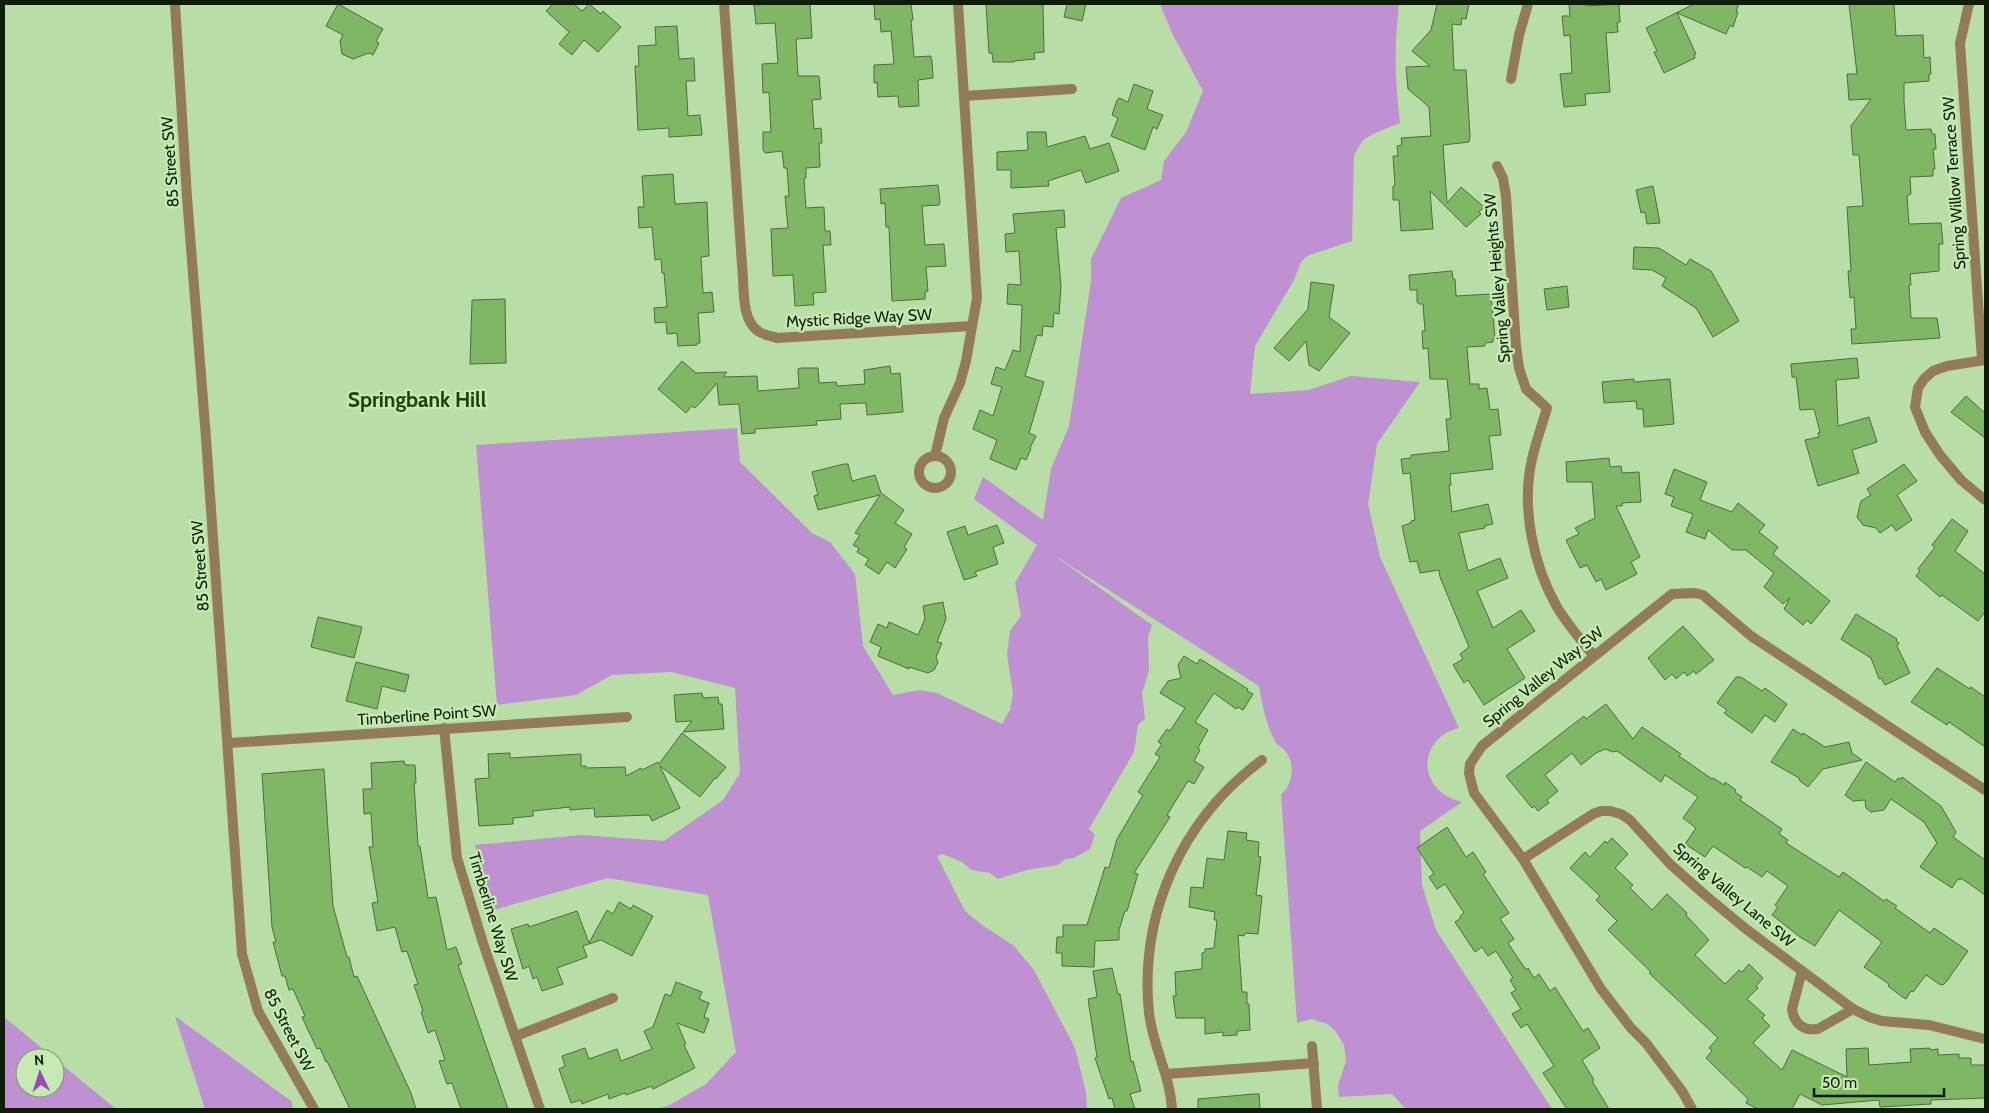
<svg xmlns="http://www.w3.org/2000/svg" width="1989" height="1113" font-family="Cabin,sans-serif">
	<rect width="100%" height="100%" fill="#b8dda6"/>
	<g fill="#bf91d2">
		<path d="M1160,4H1399C1394,47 1395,80 1400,123L1375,133L1363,140L1354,155L1352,241L1307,256L1301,262L1294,280L1255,346L1250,394L1309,390L1351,376L1420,382L1377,444L1368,504L1380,557L1459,728C1428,735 1416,770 1441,792C1446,797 1455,800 1462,802L1420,831L1422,885L1436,930L1552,1109H1406L1392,1094L1339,1097L1338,1085L1346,1061L1344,1045L1336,1032L1328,1024L1311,1019L1297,1023L1281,795C1292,785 1296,765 1286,752C1283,748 1278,746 1275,741C1266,724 1262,705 1259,686L1052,554L1152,625L1148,637L1149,671L1142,693L1145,719L1138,725L1134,752L1089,829L1095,835L1090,849L1074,858L1065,859L1058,865L1027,870L998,879L990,873L971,870L962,862L942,854L937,856L965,911L982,925L1014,946L1034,970L1075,1048L1086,1092L1087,1109H653L668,1106L706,1084L736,1052L708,895L608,878L493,910L475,845L581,835L664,841L723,800L740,773L735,688L671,672L612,675L576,695L497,705L476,445L737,428L740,462L812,533L830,542L855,574L863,646L893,695L920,690L937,693L1002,724L1010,710L1013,693L1007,655L1010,631L1021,616L1015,583L1037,545L974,499L983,477L1043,520L1051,469L1069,426L1091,281V259L1121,198L1161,180L1164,161L1186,132L1203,91L1173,35Z"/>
		<polygon points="175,1016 291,1101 293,1109 205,1109"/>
		<polygon points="4,1017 54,1058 25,1058 25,1088 55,1088 55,1059 116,1109 4,1109"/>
	</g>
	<g fill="#80b765" stroke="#4c6d3b">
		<polygon points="338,4 383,29 376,41 379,43 373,55 369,53 353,59 342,54 340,41 343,35 326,26"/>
		<polygon points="553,4 574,4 582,11 589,4 601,14 603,11 621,27 598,52 584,40 572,55 559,44 569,32 546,11"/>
		<polygon points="770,4 810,4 812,38 796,39 798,76 819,76 821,99 812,100 814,129 821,128 822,143 819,143 820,167 806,168 806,178 804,178 806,208 824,207 825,231 830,231 831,245 823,245 826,292 813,293 814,305 811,305 795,306 793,275 773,276 771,229 788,228 785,196 789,196 787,168 784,168 782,151 765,153 763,149 763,132 771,132 769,92 763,93 762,64 778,63 775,23 756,24 754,5"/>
		<polygon points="874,4 911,4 913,20 911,20 914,57 931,56 931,60 932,60 933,78 918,80 919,106 899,107 898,96 878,97 877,82 874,83 874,65 894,64 891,31 881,32 880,19 875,20"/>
		<polygon points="986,4 1043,4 1044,52 1034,53 1035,59 1014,61 1014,62 993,62 992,53 989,53"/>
		<polygon points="1067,4 1086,4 1082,21 1064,17"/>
		<polygon points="1437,4 1469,4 1466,19 1462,18 1461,25 1452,24 1454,70 1466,70 1470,136 1469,142 1443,145 1447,203 1461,187 1484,207 1479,212 1481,214 1466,227 1430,191 1433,229 1401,231 1399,200 1393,200 1393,186 1395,185 1393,156 1398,156 1397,146 1402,145 1401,138 1431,136 1429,107 1408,89 1406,67 1430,66 1412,51 1431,30"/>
		<polygon points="1569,4 1586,4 1586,6 1619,4 1620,22 1617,23 1618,32 1606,33 1610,92 1585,94 1586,105 1564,107 1560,74 1572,73 1570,35 1564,36 1562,16 1570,16"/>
		<polygon points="1694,4 1739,4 1736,11 1738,12 1733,27 1730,25 1726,34 1677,13 1696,54 1694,55 1695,58 1664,73 1654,52 1657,51 1646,28"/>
		<polygon points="1849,4 1894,4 1896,36 1923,35 1924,58 1930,57 1931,74 1929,74 1929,81 1904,83 1904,101 1906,130 1931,129 1932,134 1935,134 1936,149 1933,149 1935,169 1933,169 1933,176 1910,177 1911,194 1907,196 1909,224 1941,223 1943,244 1939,244 1939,271 1910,274 1911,285 1909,285 1911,318 1937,318 1940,338 1852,344 1851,329 1856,329 1854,297 1850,298 1848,271 1851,271 1847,207 1863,206 1859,155 1853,155 1851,126 1871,99 1849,100 1847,74 1857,74"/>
		<polygon points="677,26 679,59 694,58 695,81 686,81 688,116 700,115 702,135 669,137 669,128 638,130 635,66 639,66 638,46 656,45 655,27"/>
		<polygon points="1134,84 1153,91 1147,109 1163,115 1157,129 1153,127 1145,150 1111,136 1118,118 1112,115 1117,100 1119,98 1128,102"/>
		<polygon points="1027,132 1046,132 1047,147 1085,136 1090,149 1109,143 1119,171 1086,183 1081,170 1048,181 1049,186 1011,188 1011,170 997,170 997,152 1028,150"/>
		<polygon points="673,174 675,204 707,202 709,256 701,257 703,293 712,292 714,312 698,313 700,343 697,343 697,345 678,346 677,333 667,334 666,322 655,323 654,308 667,307 664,273 662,273 661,259 655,260 652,227 639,228 638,207 644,207 642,176"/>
		<polygon points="938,185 940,201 939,205 922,206 925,245 944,244 946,266 926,267 928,291 925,292 925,299 892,301 889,227 886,227 885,203 881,204 880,189"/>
		<polygon points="1653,186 1660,223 1647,224 1645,212 1641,213 1636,190"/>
		<polygon points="1064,210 1065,227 1056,228 1061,286 1059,314 1054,313 1053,327 1043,326 1042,336 1037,335 1025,376 1044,382 1029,433 1036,436 1030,448 1031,449 1026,460 1021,458 1016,470 990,459 997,440 973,429 980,410 993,416 1002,387 991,384 996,367 1005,370 1013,350 1020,352 1022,305 1007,304 1008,284 1021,285 1019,251 1006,252 1005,234 1015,233 1013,214"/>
		<polygon points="1634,247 1659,248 1686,265 1690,259 1711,271 1739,321 1713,337 1696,308 1662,286 1666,278 1652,270 1633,269"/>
		<polygon points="1452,271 1453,279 1455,279 1456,296 1491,294 1495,338 1493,339 1493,342 1485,343 1485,346 1467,347 1470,384 1479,384 1479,389 1487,388 1490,410 1498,409 1501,435 1489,436 1493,469 1450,474 1451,485 1449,485 1452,512 1488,504 1493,524 1484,526 1485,528 1459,533 1468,571 1500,558 1508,578 1477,591 1493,628 1521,610 1535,631 1507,649 1525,678 1484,705 1468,680 1464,683 1453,665 1463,659 1460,654 1469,647 1440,577 1439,570 1420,573 1417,561 1410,562 1402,526 1411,523 1411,521 1415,520 1410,473 1403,474 1401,459 1411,458 1411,455 1449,451 1446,419 1451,419 1447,379 1430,379 1428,348 1423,349 1422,331 1425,331 1423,304 1419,304 1417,302 1417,290 1410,290 1409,275"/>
		<polygon points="1311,282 1334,285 1329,317 1350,333 1319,371 1309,365 1306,341 1289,361 1274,348 1308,309"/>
		<polygon points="1567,286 1569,307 1547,310 1544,289"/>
		<polygon points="505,299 506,363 470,364 472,300"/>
		<polygon points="1857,358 1859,378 1836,380 1838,426 1869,417 1877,442 1852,450 1859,473 1818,486 1805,440 1819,437 1818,433 1820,432 1814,409 1800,410 1796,377 1792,377 1791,364"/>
		<polygon points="682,361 696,373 727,372 723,377 757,376 758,391 799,388 798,369 801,368 818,368 819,383 836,382 837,386 865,384 864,370 890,366 891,374 900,373 903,412 867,415 866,403 840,404 841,419 816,421 817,425 755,429 755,433 742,434 739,404 719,405 717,383 702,401 695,408 692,406 686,413 658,389"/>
		<polygon points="1634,379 1634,382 1670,379 1674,424 1644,427 1643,409 1637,409 1636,401 1604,403 1602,382"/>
		<polygon points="1966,396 1985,413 1985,438 1951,412"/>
		<polygon points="1609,458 1610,467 1621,466 1622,473 1639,472 1641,502 1622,503 1622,506 1616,506 1640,557 1631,562 1637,574 1606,590 1601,579 1596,582 1587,565 1580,568 1566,540 1579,534 1575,528 1595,518 1592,482 1567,482 1566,462"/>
		<polygon points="844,464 848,464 852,481 875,475 881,493 904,510 895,523 912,534 904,547 907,549 895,568 887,562 879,574 865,565 869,559 857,552 859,548 853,545 860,535 855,533 880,495 818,510 814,496 818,495 812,472"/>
		<polygon points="1904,464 1917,481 1897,495 1912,520 1896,531 1892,525 1880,533 1876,528 1863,525 1857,517 1861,501 1871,495 1867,489"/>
		<polygon points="1674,469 1707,482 1700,500 1732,512 1738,503 1765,525 1759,532 1778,547 1773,554 1830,601 1811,624 1807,620 1803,625 1784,609 1790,598 1783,604 1764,587 1774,573 1746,550 1732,550 1708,530 1705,539 1686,532 1693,514 1671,506 1674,497 1665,494"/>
		<polygon points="1952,519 1968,531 1955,551 1985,574 1985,612 1978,621 1942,595 1940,597 1916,576 1920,571 1918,569 1935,547 1932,545"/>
		<polygon points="997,525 1004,543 993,547 998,564 975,572 977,576 964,580 947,532 965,526 968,535"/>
		<polygon points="943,602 946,619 937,642 942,643 936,657 938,662 934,670 928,673 909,667 909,669 878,656 881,647 870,642 878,624 887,628 889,622 918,635 925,619 923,606"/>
		<polygon points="1856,614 1897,639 1896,641 1899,643 1897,646 1910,673 1885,685 1881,678 1879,679 1871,658 1842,640 1841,639"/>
		<polygon points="318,617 362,627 354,658 311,647"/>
		<polygon points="1683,626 1714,660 1696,674 1694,671 1687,676 1684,672 1676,679 1672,674 1665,680 1648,658"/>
		<polygon points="1184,656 1197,664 1200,659 1248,689 1247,691 1253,694 1243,710 1238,707 1236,709 1214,693 1195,722 1208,730 1198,748 1200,750 1194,761 1204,767 1194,784 1188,781 1167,815 1170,817 1134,873 1138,874 1127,911 1125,911 1119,930 1119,940 1095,941 1094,967 1062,966 1062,953 1056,953 1057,937 1063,937 1063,925 1087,925 1105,867 1109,868 1117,839 1143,795 1138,792 1160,757 1155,754 1162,744 1158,742 1167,729 1170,731 1185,708 1160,693 1168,681 1181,678 1178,665"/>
		<polygon points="356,662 409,675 405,692 382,686 377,709 346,701"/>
		<polygon points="1937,668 1970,689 1971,687 1985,697 1985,747 1949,722 1947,725 1911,702"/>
		<polygon points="1736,677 1741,677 1762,691 1765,688 1787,704 1775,722 1765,715 1752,733 1724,713 1727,710 1717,703"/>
		<polygon points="702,693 703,698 718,697 719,704 722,704 724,729 683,732 692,721 676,722 674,695"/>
		<polygon points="1606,704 1633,739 1642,727 1681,754 1679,756 1712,779 1713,778 1724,785 1725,782 1736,790 1735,792 1742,797 1740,800 1782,829 1779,834 1788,840 1786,843 1839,877 1843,872 1884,901 1886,899 1897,906 1895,908 1930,933 1934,928 1968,951 1947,981 1943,985 1939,984 1926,975 1913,992 1911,991 1906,999 1901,996 1888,986 1889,984 1864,967 1882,942 1839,910 1815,946 1800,937 1772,915 1778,907 1775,905 1788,886 1767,871 1762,877 1747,867 1745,868 1713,846 1705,857 1685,844 1696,828 1683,818 1698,797 1665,775 1661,782 1617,751 1613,752 1605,749 1596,753 1581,765 1572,753 1545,775 1558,791 1547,800 1549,803 1538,811 1534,806 1532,808 1506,776 1584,716 1586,719"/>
		<polygon points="1793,729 1802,735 1803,733 1825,747 1849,742 1852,753 1862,760 1823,769 1808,787 1800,781 1799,778 1771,762"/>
		<polygon points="682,733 726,767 716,779 715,778 700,797 660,766 680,808 652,821 649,815 595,817 594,808 570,810 570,807 533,811 533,816 513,818 513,824 479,826 475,779 489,778 488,754 510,753 510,758 581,754 581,766 586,766 586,768 625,767 626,776 641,768 642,770 658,762 659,764"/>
		<polygon points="404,761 405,765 415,765 416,783 414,783 418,846 420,846 428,898 436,897 447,950 456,947 462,964 458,965 508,1109 461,1109 452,1083 447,1084 439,1061 445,1060 435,1030 428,1033 421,1012 423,1011 414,985 418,984 407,951 402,952 395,927 377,931 372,903 378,902 369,847 373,847 371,813 364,814 363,789 372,789 371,763"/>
		<polygon points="1866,762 1895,782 1898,778 1901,779 1902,777 1941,806 1956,832 1953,837 1985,860 1985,895 1961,878 1960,880 1958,879 1952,888 1920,867 1937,843 1924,822 1891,799 1884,810 1871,812 1866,808 1865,800 1853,801 1845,795"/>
		<polygon points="324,769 333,906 347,957 349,957 354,977 357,976 411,1093 416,1109 350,1109 327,1061 326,1062 320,1048 317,1049 302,1017 305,1016 293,989 289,990 285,976 282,976 273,942 276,942 272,927 262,774"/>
		<polygon points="1447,827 1466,857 1473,852 1486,872 1483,874 1509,913 1500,919 1514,939 1508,943 1526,970 1528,968 1534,978 1539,974 1550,991 1555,987 1583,1031 1588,1028 1595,1039 1600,1048 1582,1060 1594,1080 1592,1081 1609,1109 1567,1109 1543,1073 1554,1066 1527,1024 1521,1028 1512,1014 1521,1009 1511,993 1516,990 1510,980 1513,978 1496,951 1488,956 1482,947 1475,952 1455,922 1461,918 1460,916 1464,913 1445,884 1437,889 1429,877 1434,874 1417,848"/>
		<polygon points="1228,831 1247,833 1246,840 1259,842 1258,856 1261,857 1256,895 1262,896 1258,934 1245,933 1244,936 1238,935 1242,992 1247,992 1247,1004 1249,1004 1250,1030 1237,1031 1237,1035 1223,1036 1223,1032 1205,1034 1205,1018 1176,1018 1173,996 1176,996 1175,972 1202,969 1202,953 1205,952 1205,949 1214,948 1217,920 1214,920 1215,912 1189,907 1191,887 1203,888 1207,858 1224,860"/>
		<polygon points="1612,838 1628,854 1615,868 1633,885 1630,888 1652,910 1667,894 1687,913 1686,915 1709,940 1695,955 1725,984 1739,970 1742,972 1749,964 1763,978 1756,986 1758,988 1747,999 1765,1015 1762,1018 1770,1026 1753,1043 1782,1070 1792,1050 1847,1077 1846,1049 1868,1048 1869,1065 1911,1062 1910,1049 1930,1048 1930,1050 1938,1049 1938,1055 1959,1054 1959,1058 1971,1058 1971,1065 1985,1065 1985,1098 1931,1100 1931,1104 1880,1107 1879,1100 1822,1105 1800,1094 1792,1109 1758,1109 1746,1103 1748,1099 1706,1058 1712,1051 1709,1048 1718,1038 1649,973 1651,972 1608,930 1617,921 1596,900 1600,896 1570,868 1585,852 1590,857 1605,841 1607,843"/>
		<polygon points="619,902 631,909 633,905 653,916 632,956 601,940 583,946 587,957 557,968 563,984 542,991 537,977 533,979 529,966 523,969 511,929 528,924 529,927 577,911 589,943 607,910 613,914"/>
		<polygon points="1112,968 1118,994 1120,994 1131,1062 1133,1061 1141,1091 1130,1094 1135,1109 1115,1109 1112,1098 1109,1099 1095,1058 1097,1057 1088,999 1097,997 1093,971"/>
		<polygon points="676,982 702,992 699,999 709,1003 704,1017 709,1019 704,1033 677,1023 686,1044 684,1045 695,1068 653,1089 652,1086 626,1095 625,1093 609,1099 608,1094 582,1104 581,1100 571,1103 559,1069 565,1066 562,1056 585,1048 589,1059 617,1049 621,1061 652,1049 644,1031 653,1027 665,994 671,996"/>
		<polygon points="1254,1094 1259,1094 1260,1109 1198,1109 1198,1099"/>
	</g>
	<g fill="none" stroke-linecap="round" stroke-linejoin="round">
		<g stroke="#937b59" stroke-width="10">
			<path d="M724,4L743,279C744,295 743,321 758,331C763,335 772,336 777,338L971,326"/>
			<polyline points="1969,4 1960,43 1982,360"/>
			<polyline points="1511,79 1519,35 1528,4"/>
			<polyline points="964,96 1072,89"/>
			<path d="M1497,166L1503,178L1506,196L1516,346L1519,368L1526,389L1547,408C1542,425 1536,442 1532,459C1521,507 1533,565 1557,607C1567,624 1581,640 1594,656"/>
			<polyline points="1985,360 1947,366 1933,371 1924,379 1918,388 1915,407 1925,432 1940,455 1961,480 1985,500"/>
			<polyline points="935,456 944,418 960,383 966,361 977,298 958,4"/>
			<circle cx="935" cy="472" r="16"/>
			<polyline points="444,728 457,858 483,943 540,1109"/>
			<polyline points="229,743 627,717"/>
			<polyline points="1523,859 1593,814 1601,811 1610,811 1621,814 1630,820 1670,864 1705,895 1746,929 1853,1009 1869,1017 1882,1021 1929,1025 1985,1039"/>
			<path d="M1802,971L1792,1009C1794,1024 1804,1031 1818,1029L1853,1009"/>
			<polyline points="516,1036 613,998"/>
			<polyline points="1312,1046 1317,1109"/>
			<polyline points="1167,1074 1314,1063"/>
			<path d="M1172,1109C1170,1075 1153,1047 1149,1013C1139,913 1182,819 1262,760"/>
			<polyline points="1692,1109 1682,1091 1646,1043 1631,1028 1601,989 1523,859 1474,793 1469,773 1470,764 1482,746 1672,594 1695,593 1703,595 1751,636 1985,790"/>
		</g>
		<polyline stroke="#937b59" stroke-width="10" points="175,4 187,197 206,438 242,954 258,1011 314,1109"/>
	</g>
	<g text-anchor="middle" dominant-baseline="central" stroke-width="4.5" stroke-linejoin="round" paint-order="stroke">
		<g font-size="16" fill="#0f1c08" stroke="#c5eab3">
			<text transform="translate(170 162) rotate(-94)">85 Street SW</text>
			<text transform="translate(1954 183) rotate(-94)">Spring Willow Terrace SW</text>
			<text transform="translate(1497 278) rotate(-95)">Spring Valley Heights SW</text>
			<text transform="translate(859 318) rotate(-3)">Mystic Ridge Way SW</text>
			<text transform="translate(200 566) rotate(-94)">85 Street SW</text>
			<text transform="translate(1543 677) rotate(-39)">Spring Valley Way SW</text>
			<text transform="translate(427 715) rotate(-4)">Timberline Point SW</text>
			<text transform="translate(1734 895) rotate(40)">Spring Valley Lane SW</text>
			<text transform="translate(493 917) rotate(73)">Timberline Way SW</text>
			<text transform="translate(289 1030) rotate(63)">85 Street SW</text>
		</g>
		<g font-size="21" font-weight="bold" fill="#21400f" stroke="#c5eab3">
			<text x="417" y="399">Springbank Hill</text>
		</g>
	</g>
	<rect width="1989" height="1113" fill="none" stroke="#0f1c08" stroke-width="10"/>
	<g transform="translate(40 1073) rotate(356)"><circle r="24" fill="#c5eab3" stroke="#7c986f"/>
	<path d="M0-4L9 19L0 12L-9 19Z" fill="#9b49b9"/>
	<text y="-8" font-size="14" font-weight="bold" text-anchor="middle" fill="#0f1c08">N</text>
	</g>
	<path d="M1814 1088v8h130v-8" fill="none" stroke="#0f1c08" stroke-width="2.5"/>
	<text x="1822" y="1088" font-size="15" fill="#0f1c08" stroke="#c5eab3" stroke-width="4" paint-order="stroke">50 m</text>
</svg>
